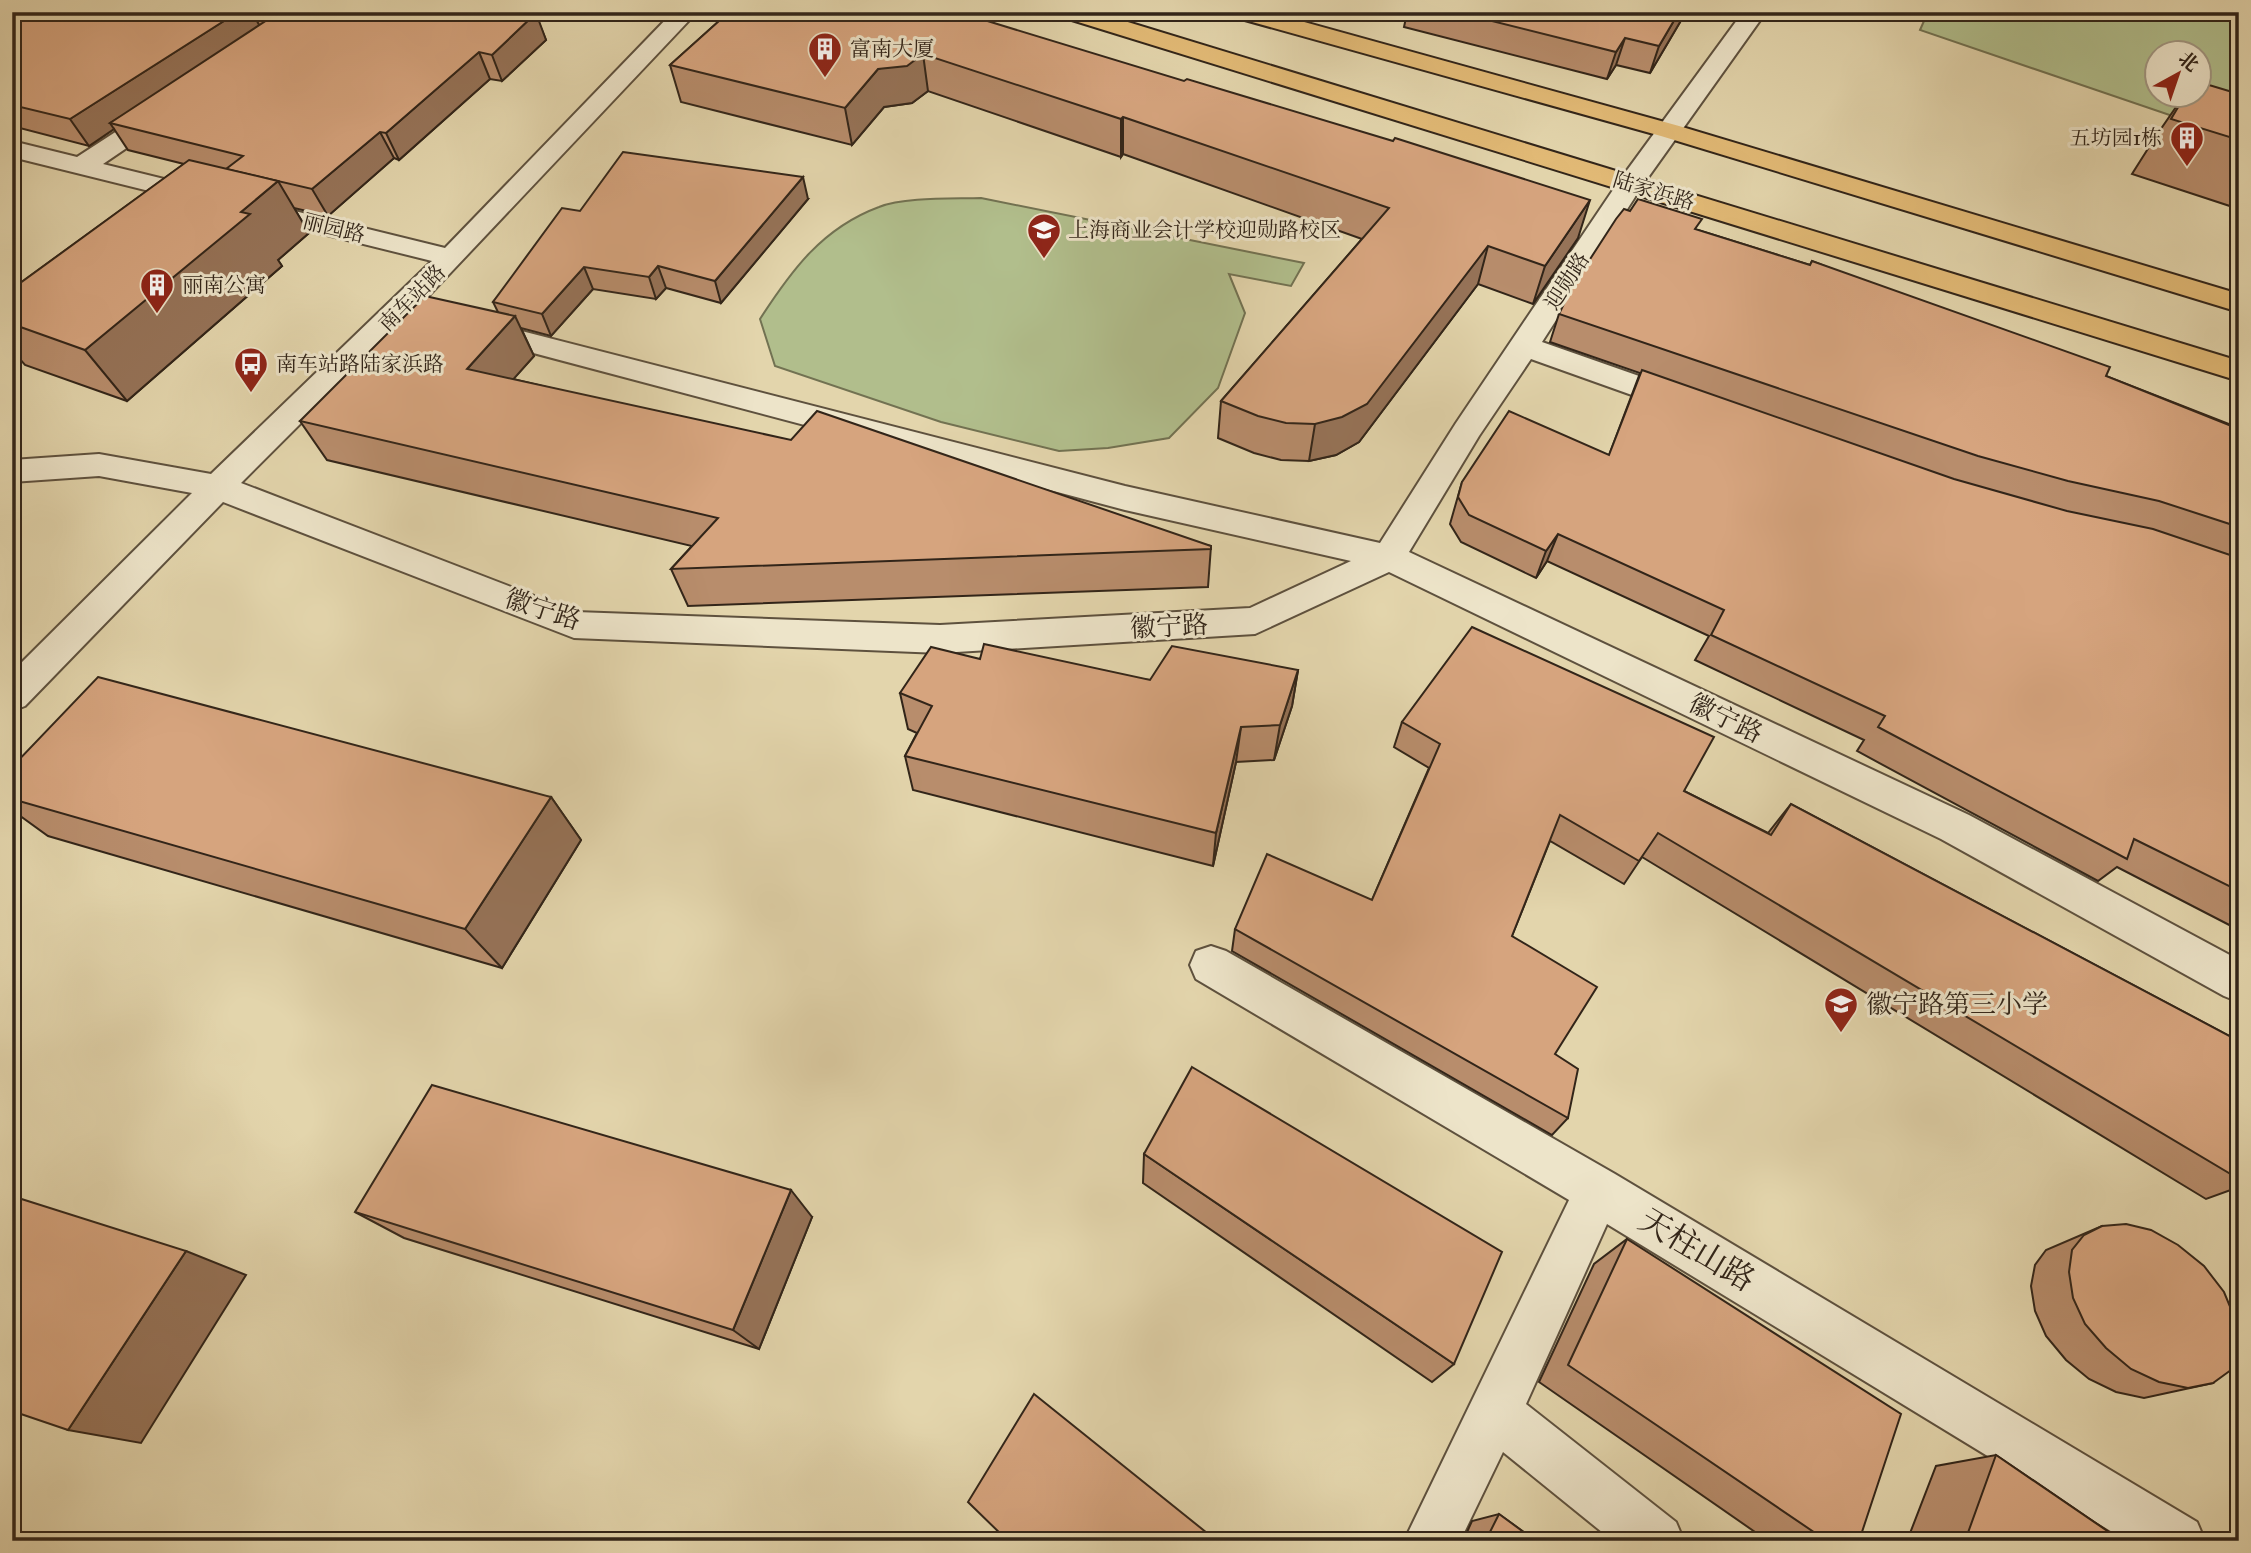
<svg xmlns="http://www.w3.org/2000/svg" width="2251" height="1553" font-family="'IM FELL Great Primer','Noto Serif SC',serif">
	<rect width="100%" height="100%" fill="#e3d5ac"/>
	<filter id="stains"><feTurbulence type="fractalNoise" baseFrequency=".00286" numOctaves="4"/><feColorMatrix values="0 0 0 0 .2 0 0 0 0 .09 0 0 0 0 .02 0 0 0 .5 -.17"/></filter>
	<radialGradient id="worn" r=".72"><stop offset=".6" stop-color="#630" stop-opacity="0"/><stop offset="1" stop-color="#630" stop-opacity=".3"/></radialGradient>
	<g fill="#b1be8c" stroke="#727252" stroke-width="2" fill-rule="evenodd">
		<path d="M1928,12H2239V121L2193,123L1920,30ZM2156,52H2198V94H2156Z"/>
		<path d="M981,198L1304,263L1291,286L1229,274L1245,313L1218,388L1169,438L1108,448L1059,451L941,422L775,366L760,319C791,271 822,228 879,207C904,197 953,199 981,198Z"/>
	</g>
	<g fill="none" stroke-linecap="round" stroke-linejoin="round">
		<g stroke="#5e513e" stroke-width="4">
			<g id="minor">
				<path d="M673,12H697L420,305L1125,486L1380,543L1456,423L1617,184L1743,12H1766L1642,186L1542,342L1696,396L1700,403L1696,410L1685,413L1674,410L1531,359L1479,436L1409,552L1969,815L2239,960V1002L2224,996L1941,839L1389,572L1255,634L940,653L574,638L223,502L25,706L12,711V672L192,493L99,476L12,482V460L99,454L211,474L432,261L12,157V141L77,157L157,105L166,103L175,105L178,110L175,115L103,164L445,248ZM405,319L1125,510L1351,561L1250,608L940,625L576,612L241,483Z"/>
				<polygon points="1211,946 1226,951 1615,1174 2197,1522 2205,1541 2127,1541 1607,1224 1526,1404 1676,1522 1684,1541 1613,1541 1503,1452 1460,1541 1404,1541 1569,1200 1196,979 1190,965 1196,951"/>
			</g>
		</g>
		<g stroke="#322519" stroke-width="4">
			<g id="major">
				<polygon points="1059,12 1095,12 2239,361 2239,381 1062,17"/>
				<polygon points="1231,12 1268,12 1679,126 2239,294 2239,312 1661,136 1234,17"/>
			</g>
		</g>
		<use href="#minor" fill="#ede4c9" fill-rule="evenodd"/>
		<use href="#major" fill="#e2ba76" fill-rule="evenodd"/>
	</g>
	<g fill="#b88d6c" stroke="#322519" stroke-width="2">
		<polygon points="12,12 537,12 535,13 546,40 502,81 490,79 399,160 394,158 328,216 294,208 309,233 278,260 282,266 127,401 25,365 12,350 12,289 184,164 128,150 114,129 89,146 12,126"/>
		<polygon points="729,12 990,12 990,22 1578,238 1533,304 1478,284 1359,442 1336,455 1309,461 1281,460 1254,453 1218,438 1221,401 1362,239 1123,154 1121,157 928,91 912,103 884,107 852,145 681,102 670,65"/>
		<polygon points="1404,12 1686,12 1650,73 1616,65 1607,79 1404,27 1407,13"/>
		<polygon points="2185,94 2199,94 2239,140 2239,209 2132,174 2156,136"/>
		<polygon points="808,199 721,303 666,288 656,299 593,289 551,336 521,328 534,356 513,379 1211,546 1208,587 688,606 671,569 692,546 327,460 300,421 498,312 493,302 580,211"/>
		<polygon points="1698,230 1810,265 1812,261 2239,428 2239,930 2117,867 2098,881 1857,751 1864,740 1695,660 1709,636 1547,561 1536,578 1461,542 1450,524 1462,482 1609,455 1640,373 1550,342 1559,314"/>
		<polygon points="980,659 1150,680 1298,670 1292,706 1274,760 1236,762 1213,866 913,790 905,756 917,733 908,729 900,693"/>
		<polygon points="1402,722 1684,791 1768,833 1791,804 2239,1041 2239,1187 2206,1199 1642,857 1624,884 1550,841 1512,936 1555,1054 1568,1118 1552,1135 1232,951 1235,929 1372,900 1429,768 1394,747"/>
		<polygon points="12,767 551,797 581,840 502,968 48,836 12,810"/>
		<polygon points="1144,1154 1454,1364 1432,1382 1143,1183"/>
		<polygon points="355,1212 812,1217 759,1349 404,1238"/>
		<polygon points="2102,1226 2213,1383 2144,1398 2116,1392 2089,1379 2066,1360 2046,1336 2035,1311 2031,1286 2035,1265 2046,1250"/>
		<polygon points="1627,1239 1859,1541 1768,1541 1539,1382 1594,1264"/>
		<polygon points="1996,1455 2122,1541 1907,1541 1936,1466"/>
		<polygon points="1499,1514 1536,1541 1463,1541 1472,1521"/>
	</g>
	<g fill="#967358" stroke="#322519" stroke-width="2">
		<polygon points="238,12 252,12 263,32 110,123 114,129 89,146 70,119"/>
		<polygon points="974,12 990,12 991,28 971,16"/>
		<polygon points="1679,12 1686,12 1650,73 1659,46"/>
		<polygon points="536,13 546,40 502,81 492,55"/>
		<polygon points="1625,38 1616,65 1607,79 1616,52"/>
		<polygon points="479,52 490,79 399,160 386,133"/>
		<polygon points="923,54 928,91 912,103 884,107 852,145 845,108 878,69"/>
		<polygon points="1123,117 1123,154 1121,157 1121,119"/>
		<polygon points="380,132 394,158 328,216 312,189"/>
		<polygon points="803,177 808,199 721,303 715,281"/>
		<polygon points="278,181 309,233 278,260 282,266 127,401 85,350 241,212"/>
		<polygon points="1590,200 1578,238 1533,304 1545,266"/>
		<polygon points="1488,246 1478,284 1359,442 1336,455 1309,461 1315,424"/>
		<polygon points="658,266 666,288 656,299 649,277"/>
		<polygon points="584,267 593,289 551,336 542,314"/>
		<polygon points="515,316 534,356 487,409 467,369"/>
		<polygon points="1558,534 1547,561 1536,578 1546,551"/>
		<polygon points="1298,670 1292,706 1274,760 1280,725"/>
		<polygon points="1241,727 1236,762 1213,866 1216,833"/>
		<polygon points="551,797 581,840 502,968 465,929"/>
		<polygon points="791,1190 812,1217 759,1349 733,1330"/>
		<polygon points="186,1251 246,1275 141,1443 68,1430"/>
	</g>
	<g fill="#d6a47e" stroke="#322519" stroke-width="2">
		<polygon points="12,12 238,12 70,119 12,105"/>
		<polygon points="272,12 529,12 536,13 492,55 479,52 386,133 380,132 312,189 226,169 243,156 110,123 267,20"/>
		<polygon points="729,12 974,12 971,16 1184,81 1187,79 1393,141 1395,138 1590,200 1545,266 1488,246 1367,404 1342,417 1315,424 1286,423 1258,416 1221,401 1389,208 1123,117 1121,119 923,54 907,66 878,69 845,108 670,65"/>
		<polygon points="1456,12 1679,12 1659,46 1625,38 1616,52"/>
		<polygon points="2199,82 2239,94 2239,140 2171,119 2186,94 2199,94"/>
		<polygon points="623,152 803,177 715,281 658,266 649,277 584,267 542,314 493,302 562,208 580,211"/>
		<polygon points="189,160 278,181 241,212 250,214 85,350 12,324 12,289"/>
		<polygon points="1638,199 1702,219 1695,229 1810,265 1812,261 2110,367 2106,376 2239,429 2239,527 2159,501 2068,481 1978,456 1559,314 1572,287 1616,219 1624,209 1630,211"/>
		<polygon points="425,296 515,316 467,369 791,440 817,411 1211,546 1211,549 671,569 718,518 300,421"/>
		<polygon points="1642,370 1954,479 2067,511 2153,529 2239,558 2239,891 2134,839 2127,859 1878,727 1885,716 1711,635 1724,610 1558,534 1546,551 1469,515 1458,497 1462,482 1509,411 1609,455"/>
		<polygon points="1472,627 1714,737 1684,791 1771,835 1791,804 2239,1041 2239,1179 1658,833 1639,861 1560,815 1512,936 1597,987 1555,1054 1578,1069 1568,1118 1235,929 1267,854 1372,900 1440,744 1402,722"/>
		<polygon points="984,644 1150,680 1172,646 1298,670 1280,725 1241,727 1216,833 905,756 932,706 900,693 931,647 980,659"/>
		<polygon points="98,677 551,797 465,929 12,799 12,767"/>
		<polygon points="1192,1067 1502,1252 1454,1364 1144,1154"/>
		<polygon points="432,1085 791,1190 733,1330 355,1212"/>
		<polygon points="12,1196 186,1251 68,1430 12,1411"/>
		<polygon points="2126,1224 2151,1230 2178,1245 2204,1266 2224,1292 2236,1321 2238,1347 2231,1370 2213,1383 2188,1388 2159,1382 2131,1369 2106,1348 2085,1324 2073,1298 2069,1272 2072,1250 2084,1235 2102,1226"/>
		<polygon points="1627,1239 1901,1414 1859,1541 1827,1541 1568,1365"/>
		<polygon points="1034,1394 1217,1541 1008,1541 968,1502"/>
		<polygon points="1996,1455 2122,1541 1965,1541"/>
		<polygon points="1499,1514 1536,1541 1480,1541 1481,1538 1488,1536"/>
	</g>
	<defs>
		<g id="building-pin" transform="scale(1.75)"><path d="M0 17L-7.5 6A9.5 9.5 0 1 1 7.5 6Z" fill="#8f2418" stroke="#ede4c9"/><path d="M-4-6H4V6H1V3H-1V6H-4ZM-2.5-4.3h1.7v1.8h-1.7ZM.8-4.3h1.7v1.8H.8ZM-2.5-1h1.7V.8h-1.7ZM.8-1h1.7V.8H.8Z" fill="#fff"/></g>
		<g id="school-pin" transform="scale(1.75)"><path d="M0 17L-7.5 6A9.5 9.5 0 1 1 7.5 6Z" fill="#8f2418" stroke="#ede4c9"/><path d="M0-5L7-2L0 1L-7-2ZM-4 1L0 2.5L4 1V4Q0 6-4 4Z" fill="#fff"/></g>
		<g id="bus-pin" transform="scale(1.75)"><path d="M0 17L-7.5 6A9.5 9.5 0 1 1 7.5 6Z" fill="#8f2418" stroke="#ede4c9"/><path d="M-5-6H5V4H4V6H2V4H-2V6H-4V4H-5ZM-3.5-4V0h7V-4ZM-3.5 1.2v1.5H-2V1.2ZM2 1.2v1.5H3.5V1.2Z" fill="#fff"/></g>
	</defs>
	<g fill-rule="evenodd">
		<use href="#building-pin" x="825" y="49"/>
		<use href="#building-pin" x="2187" y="138"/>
		<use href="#school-pin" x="1044" y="230"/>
		<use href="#building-pin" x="157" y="285"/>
		<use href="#bus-pin" x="251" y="364"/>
		<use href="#school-pin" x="1841" y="1004"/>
	</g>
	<g text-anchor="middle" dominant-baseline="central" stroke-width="6" stroke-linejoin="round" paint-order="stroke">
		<g font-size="21" fill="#322519" stroke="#ede4c9" text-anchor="start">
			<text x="850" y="49">富南大厦</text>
			<text x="2162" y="138" text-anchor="end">五坊园1栋</text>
			<text x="1068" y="230">上海商业会计学校迎勋路校区</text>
			<text x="182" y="285">丽南公寓</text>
			<text x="276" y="364">南车站路陆家浜路</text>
		</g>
		<g font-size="21" fill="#322519" stroke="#ede4c9">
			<text transform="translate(1654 191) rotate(17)">陆家浜路</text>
			<text transform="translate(334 228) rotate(14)">丽园路</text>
			<text transform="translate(1567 281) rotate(-57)">迎勋路</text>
			<text transform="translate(412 298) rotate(-45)">南车站路</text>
		</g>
		<g font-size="26" fill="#322519" stroke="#ede4c9">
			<text transform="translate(543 609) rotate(18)">徽宁路</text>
			<text transform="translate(1169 626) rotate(-3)">徽宁路</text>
			<text transform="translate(1726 718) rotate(26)">徽宁路</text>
		</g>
		<g font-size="26" fill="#322519" stroke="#ede4c9" text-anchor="start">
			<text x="1866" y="1004">徽宁路第三小学</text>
		</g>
		<g font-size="32" fill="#322519" stroke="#ede4c9">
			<text transform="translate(1697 1250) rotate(31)">天柱山路</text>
		</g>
	</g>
	<rect width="2251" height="1553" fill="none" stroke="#e3d5ac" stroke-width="42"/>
	<rect x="14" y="14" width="2223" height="1525" fill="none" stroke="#322519" stroke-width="3.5"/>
	<rect x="21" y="21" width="2209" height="1511" fill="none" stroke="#322519" stroke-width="2"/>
	<g transform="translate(2178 74) rotate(40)"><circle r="33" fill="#ede4c9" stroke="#a29883" stroke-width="2"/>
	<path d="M0-5L12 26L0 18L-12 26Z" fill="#8f2418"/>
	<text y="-10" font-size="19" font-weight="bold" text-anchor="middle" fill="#322519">北</text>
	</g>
	<rect width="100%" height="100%" filter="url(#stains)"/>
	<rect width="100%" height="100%" fill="url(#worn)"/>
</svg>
